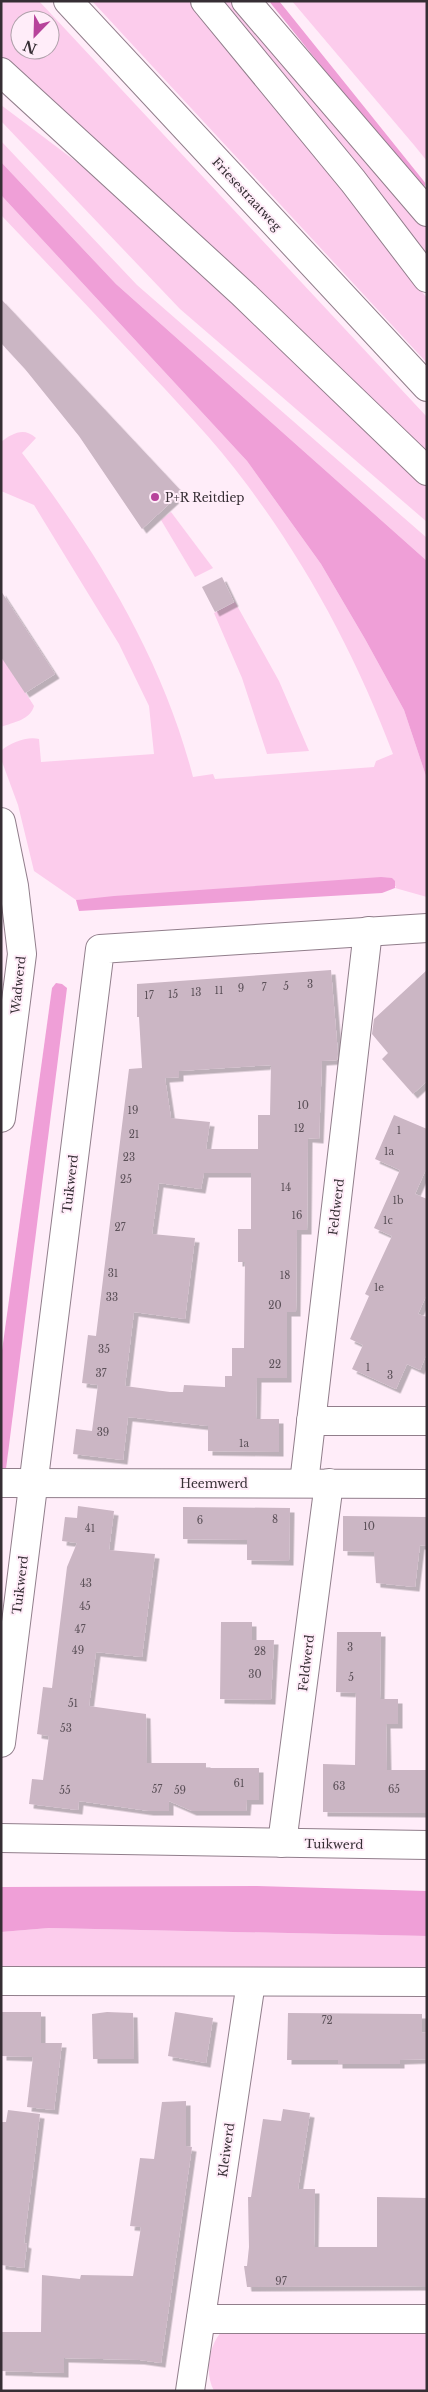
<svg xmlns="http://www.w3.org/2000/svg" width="428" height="2392" font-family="'Libre Baskerville',serif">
	<defs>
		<filter id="shadow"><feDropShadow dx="4.5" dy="4.5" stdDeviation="0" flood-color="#0004"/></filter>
	</defs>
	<rect width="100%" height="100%" fill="#ffedf9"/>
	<g fill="#fcccec" fill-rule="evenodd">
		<path d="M1,1H39L427,417V457L154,196L1,56ZM20,20H50V50H20Z"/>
		<polygon points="92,1 192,1 427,298 427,363"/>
		<polygon points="215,1 234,1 386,176 427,228 427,260"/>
		<polygon points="292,1 427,1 427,161 414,145"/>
		<polygon points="1,105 98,178 427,478 427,522 180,309 1,121"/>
		<polygon points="1,141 137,285 427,538 427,561 116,284 1,162"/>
		<path d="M1,195L247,461L321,564L365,639L404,710L427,779V897L395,888L396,886L191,892L76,900L34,871L18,805L1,759L2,750C10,743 27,736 39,739L41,762L154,754L149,706L119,644L34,505L1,491V442C13,433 24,427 36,438L22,453C97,552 162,657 193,777L213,774L215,779L374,767L376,761L393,754C357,658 309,568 248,486C214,440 174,399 136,358C91,310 46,262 1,215Z"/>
		<polygon points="171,512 213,568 195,577 161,520"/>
		<polygon points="235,602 279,681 309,751 267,754 242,678 214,613"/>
		<path d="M1,654L34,706C30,720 14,722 1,727Z"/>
		<polygon points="49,1928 427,1936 427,1971 1,1969 1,1932"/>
		<path d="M427,2327V2391H214C204,2373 209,2344 223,2330Z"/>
	</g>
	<g fill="#ef9fd7">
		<polygon points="1,162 116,284 427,561 427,779 404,710 365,639 321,564 247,461 1,195"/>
		<polygon points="381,877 392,878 395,881 395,888 382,893 79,911 76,900 114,896"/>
		<polygon points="56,983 62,984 67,988 6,1469 1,1468 1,1358 52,988"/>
		<polygon points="257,1886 427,1891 427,1936 49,1928 1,1932 1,1887"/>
	</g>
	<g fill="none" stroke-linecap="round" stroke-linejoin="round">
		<polyline stroke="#ef9fd7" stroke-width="8" points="274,1 421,184"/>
	</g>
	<g fill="#cbb6c4" fill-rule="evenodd" filter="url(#shadow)">
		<polygon points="1,299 182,492 142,529 79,436 25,369 1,343"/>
		<polygon points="222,577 234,602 215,612 202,587"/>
		<polygon points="1,591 55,674 25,693 1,657"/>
		<path d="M331,970L338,1054L337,1060L322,1061L319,1139L308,1138L307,1230H297L296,1312H287V1378H257L256,1419H279V1452L208,1451V1426L128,1417L123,1460L73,1454L76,1429L92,1431L98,1385L82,1383L88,1335L96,1336L129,1069L142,1068L139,1017H137V984ZM271,1065L270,1115H258V1149H206L210,1122L171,1118L165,1078L179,1077V1071ZM204,1173H251V1229H238V1262H245L244,1348H232V1376H225V1387L184,1385L183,1392H170L125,1386L134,1312L185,1319L195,1238L152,1234L159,1183L201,1189Z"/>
		<polygon points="427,970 427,1081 413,1094 382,1059 388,1053 372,1034 374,1019"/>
		<polygon points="394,1115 427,1129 427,1167 415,1194 427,1199 427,1294 418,1314 427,1317 427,1353 420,1370 407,1364 396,1389 352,1369 363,1345 350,1339 369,1296 365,1294 392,1236 374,1228 400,1170 375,1159"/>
		<polygon points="78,1506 114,1511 109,1550 155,1554 142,1657 96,1652 89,1706 146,1714 147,1763 206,1763 206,1768 259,1768 259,1800 247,1800 246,1811 192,1811 169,1801 169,1811 149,1811 79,1801 78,1810 29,1804 32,1779 43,1780 49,1736 37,1734 43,1687 52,1688 67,1567 77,1543 62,1541 65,1517 77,1518"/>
		<polygon points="183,1507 290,1508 289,1561 247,1560 247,1540 183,1539"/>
		<polygon points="343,1516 427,1517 427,1546 420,1545 415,1587 376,1583 374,1552 343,1551"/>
		<polygon points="221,1622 252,1622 252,1640 274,1640 271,1700 220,1699"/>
		<polygon points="337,1632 381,1632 380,1699 398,1699 398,1724 386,1724 387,1770 427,1770 427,1813 323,1812 323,1764 355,1765 356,1693 336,1692"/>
		<polygon points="2,2012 41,2012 41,2043 62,2043 54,2110 27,2107 33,2057 2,2056"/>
		<polygon points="107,2012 133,2013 134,2059 93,2059 92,2014"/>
		<polygon points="175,2012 213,2018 206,2063 168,2056"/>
		<polygon points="288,2013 422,2014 422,2033 427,2032 427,2059 400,2060 400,2064 338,2064 338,2060 287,2060"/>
		<polygon points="186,2101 186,2146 192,2147 161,2363 140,2360 64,2358 64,2373 1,2371 1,2332 41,2332 42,2275 80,2279 81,2275 133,2276 141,2227 130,2226 140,2158 154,2159 162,2102"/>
		<polygon points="283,2109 310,2113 298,2189 315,2189 314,2247 377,2247 377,2197 427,2198 427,2286 247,2287 244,2266 247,2266 249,2247 248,2197 251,2197 263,2119 281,2121"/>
		<polygon points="8,2110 40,2114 24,2243 27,2244 24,2268 1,2265 1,2122 6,2122"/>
	</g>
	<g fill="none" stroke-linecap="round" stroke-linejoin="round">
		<g stroke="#917e8b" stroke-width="30">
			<g id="minor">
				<polyline points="246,1 427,212"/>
				<polyline points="1,822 14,886 22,954 1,1118"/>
				<polyline points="311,1421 427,1421"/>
				<polyline points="1,1483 427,1484"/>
				<polyline points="304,1483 368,931"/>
				<polyline points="1,1743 100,949 427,928"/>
				<polyline points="1,1838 427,1845"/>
				<polyline points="282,1843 329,1483"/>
				<polyline points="1,1981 427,1982"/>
				<polyline points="201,2319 427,2319"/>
				<polyline points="190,2391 251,1982"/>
			</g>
		</g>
		<g stroke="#917e8b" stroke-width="30">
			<g id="major">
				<polyline points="68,1 427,387"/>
				<polyline points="205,1 353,181 427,278"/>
				<polyline points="1,72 242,293 427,471"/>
			</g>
		</g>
		<use href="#minor" stroke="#fff" stroke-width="28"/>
		<use href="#major" stroke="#fff" stroke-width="28"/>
	</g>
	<circle fill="#b7439b" stroke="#ffedf9" stroke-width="2" cx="155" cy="497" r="5"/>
	<g text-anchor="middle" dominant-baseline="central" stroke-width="4" stroke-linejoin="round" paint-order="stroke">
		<g font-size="10" fill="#5b5058">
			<text x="310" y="984">3</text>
			<text x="286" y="986">5</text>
			<text x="264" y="987">7</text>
			<text x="241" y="988">9</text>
			<text x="219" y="990">11</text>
			<text x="196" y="992">13</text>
			<text x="173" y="994">15</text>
			<text x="149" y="995">17</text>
			<text x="303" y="1105">10</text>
			<text x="133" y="1110">19</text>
			<text x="299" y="1128">12</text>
			<text x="399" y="1130">1</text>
			<text x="134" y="1134">21</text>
			<text x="389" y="1151">1a</text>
			<text x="129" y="1157">23</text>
			<text x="126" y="1179">25</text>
			<text x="286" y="1187">14</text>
			<text x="398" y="1200">1b</text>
			<text x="297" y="1215">16</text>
			<text x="388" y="1220">1c</text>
			<text x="120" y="1227">27</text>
			<text x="113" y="1273">31</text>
			<text x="285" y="1275">18</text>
			<text x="379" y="1287">1e</text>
			<text x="112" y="1297">33</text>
			<text x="275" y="1305">20</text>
			<text x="104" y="1349">35</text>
			<text x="275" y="1364">22</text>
			<text x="368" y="1367">1</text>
			<text x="101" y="1373">37</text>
			<text x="390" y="1375">3</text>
			<text x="103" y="1432">39</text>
			<text x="244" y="1443">1a</text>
			<text x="275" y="1519">8</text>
			<text x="200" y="1520">6</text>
			<text x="369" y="1526">10</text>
			<text x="90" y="1528">41</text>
			<text x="86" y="1583">43</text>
			<text x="85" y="1606">45</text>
			<text x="80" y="1629">47</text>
			<text x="350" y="1647">3</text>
			<text x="78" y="1650">49</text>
			<text x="260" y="1651">28</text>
			<text x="255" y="1674">30</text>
			<text x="351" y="1677">5</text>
			<text x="73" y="1703">51</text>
			<text x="66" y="1728">53</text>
			<text x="239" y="1783">61</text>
			<text x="339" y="1786">63</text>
			<text x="157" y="1789">57</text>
			<text x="394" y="1789">65</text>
			<text x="65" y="1790">55</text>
			<text x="180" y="1790">59</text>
			<text x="327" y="2020">72</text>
			<text x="281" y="2281">97</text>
		</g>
		<g font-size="12" fill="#362e34" stroke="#ffedf9">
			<text transform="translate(247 194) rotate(47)">Friesestraatweg</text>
			<text transform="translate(18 985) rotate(-84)">Wadwerd</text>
			<text transform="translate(70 1184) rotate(-83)">Tuikwerd</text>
			<text transform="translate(336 1207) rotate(-83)">Feldwerd</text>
			<text x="214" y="1483">Heemwerd</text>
			<text transform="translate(20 1585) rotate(-83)">Tuikwerd</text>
			<text transform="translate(306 1663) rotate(-83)">Feldwerd</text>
			<text transform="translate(334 1844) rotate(1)">Tuikwerd</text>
			<text transform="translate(226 2150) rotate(-82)">Kleiwerd</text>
		</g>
		<g font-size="12" fill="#362e34" stroke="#ffedf9" text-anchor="start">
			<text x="165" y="497">P+R Reitdiep</text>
		</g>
	</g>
	<rect width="428" height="2392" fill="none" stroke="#362e34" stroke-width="5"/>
	<g transform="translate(35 35) rotate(203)"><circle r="24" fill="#ffedf9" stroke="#afa1aa"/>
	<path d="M0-4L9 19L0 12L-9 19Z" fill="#b7439b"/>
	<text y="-8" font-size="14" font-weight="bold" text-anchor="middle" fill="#362e34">N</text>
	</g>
</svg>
